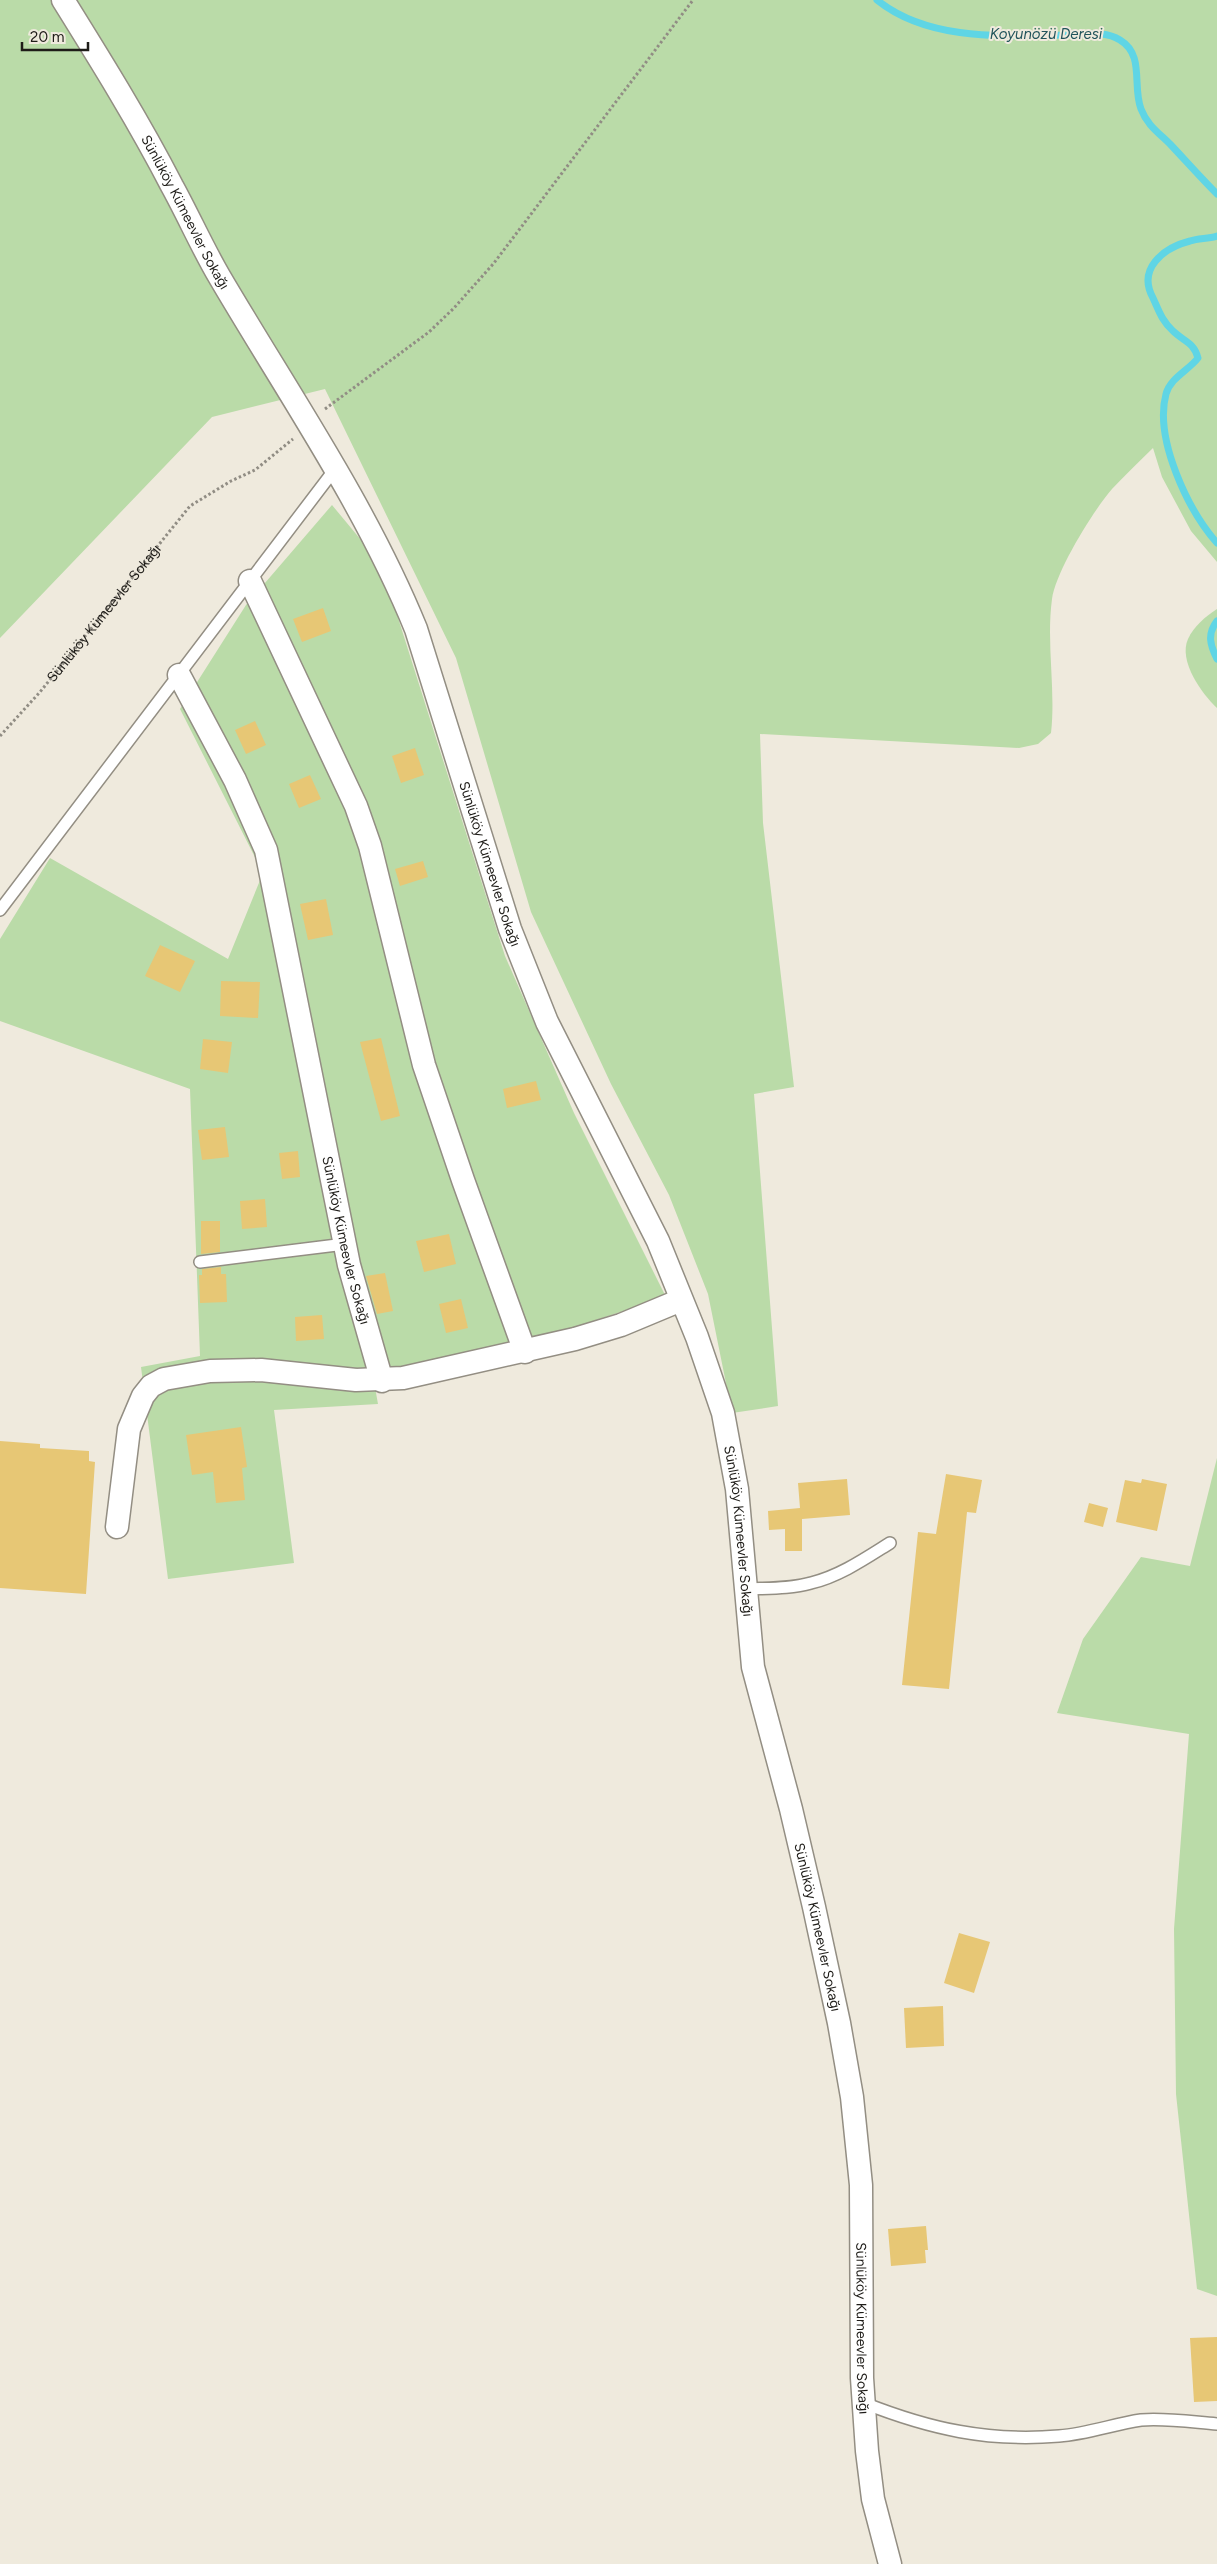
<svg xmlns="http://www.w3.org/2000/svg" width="1217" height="2564" font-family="Figtree,sans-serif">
	<rect width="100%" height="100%" fill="#efeadd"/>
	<g fill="#badba8">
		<path d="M0,0H1217V562L1191,531L1162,477L1153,448C1139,462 1125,475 1112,489C1093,511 1056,571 1052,599C1046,644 1056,689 1051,733L1038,744L1019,748L760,734L763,823L794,1087L754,1094L778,1406L732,1413L708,1294L669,1195L611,1084L531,912L456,658L325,389L212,417L0,638Z"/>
		<polygon points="332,505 371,552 393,602 505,956 574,1113 666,1297 535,1340 373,1376 378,1404 274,1410 294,1563 168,1579 141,1367 200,1356 190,1089 0,1021 0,939 50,858 228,959 263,873 180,709 246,605"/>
		<path d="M1217,609V708C1202,694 1178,661 1188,639C1194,626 1205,617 1217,609Z"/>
		<polygon points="1217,1458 1217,2296 1197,2289 1176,2094 1174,1929 1189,1734 1057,1713 1083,1639 1141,1557 1190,1566"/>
	</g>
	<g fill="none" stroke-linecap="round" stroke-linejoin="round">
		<g stroke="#5fd5e5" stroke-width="7">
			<path d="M877,0C929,42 1006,36 1068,35C1086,35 1104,30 1120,40C1145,55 1132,86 1141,109C1147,125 1159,133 1170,144C1186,161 1201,178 1217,194"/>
			<path d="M1217,236C1208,239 1199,238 1190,241C1163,248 1137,269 1153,298C1159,311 1162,321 1173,331C1183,341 1194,342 1198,358C1189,370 1170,378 1166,394C1154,439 1188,510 1217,543"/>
			<path d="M1217,621C1207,634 1210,645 1217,659"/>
		</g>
	</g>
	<g fill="#e7c775">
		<polygon points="323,608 331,631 302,642 293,619"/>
		<polygon points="255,721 266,745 246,754 235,730"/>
		<polygon points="415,748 424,775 401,783 392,756"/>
		<polygon points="310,775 321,799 299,808 289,784"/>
		<polygon points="423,861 428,877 400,886 395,869"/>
		<polygon points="326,899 333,935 308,940 300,904"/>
		<polygon points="160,945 195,961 180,992 145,976"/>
		<polygon points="221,981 260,982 258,1018 220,1016"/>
		<polygon points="381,1038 400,1116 381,1121 360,1042"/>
		<polygon points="203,1039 232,1042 228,1073 200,1069"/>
		<polygon points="536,1081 541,1100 507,1108 503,1089"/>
		<polygon points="225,1127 229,1157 202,1160 198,1130"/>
		<polygon points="298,1151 300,1177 282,1179 279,1153"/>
		<polygon points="265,1199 267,1227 242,1229 240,1201"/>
		<polygon points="201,1221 220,1221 220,1252 201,1254"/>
		<polygon points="449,1234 456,1264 424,1272 416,1241"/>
		<polygon points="221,1267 221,1274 226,1274 227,1302 200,1303 199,1275 202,1275 202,1269"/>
		<polygon points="385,1273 393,1311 377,1314 366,1276"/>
		<polygon points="461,1299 468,1328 446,1333 439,1304"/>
		<polygon points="322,1315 324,1339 296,1341 295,1317"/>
		<polygon points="241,1427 247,1467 242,1468 245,1500 216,1503 213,1472 192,1475 186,1435"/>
		<polygon points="0,1441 40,1444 40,1448 89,1451 89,1461 95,1462 86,1594 0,1588"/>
		<polygon points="946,1474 982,1480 976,1513 967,1512 949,1689 902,1685 918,1532 936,1534"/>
		<polygon points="847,1479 850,1515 802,1519 802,1551 785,1551 785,1529 769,1530 768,1511 800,1508 798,1483"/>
		<polygon points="1142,1479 1167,1484 1157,1531 1116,1522 1125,1480 1141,1483"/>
		<polygon points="1089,1503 1108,1508 1103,1527 1084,1522"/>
		<polygon points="959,1933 990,1942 974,1993 944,1983"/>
		<polygon points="943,2006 944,2046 906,2048 904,2008"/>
		<polygon points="926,2226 928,2250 925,2250 926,2263 891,2266 888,2229"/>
		<polygon points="1217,2337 1217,2401 1194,2402 1190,2338"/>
	</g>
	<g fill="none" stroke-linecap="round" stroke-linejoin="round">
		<g stroke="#938e83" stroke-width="14">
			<g id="service">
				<polyline points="0,910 335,469"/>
				<polyline points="200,1262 345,1244"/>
				<path d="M746,1589C768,1588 790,1589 811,1583C840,1576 866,1558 890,1543"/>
				<path d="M864,2403C930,2429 988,2442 1059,2436C1087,2434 1114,2424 1141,2420C1166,2418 1192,2422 1217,2424"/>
			</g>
		</g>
		<g stroke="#938e83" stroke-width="25">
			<g id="minor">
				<path id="s2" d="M63,0C101,61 139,122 172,186C188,215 202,247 219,276C287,392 365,504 416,629L510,929L547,1022L658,1241L697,1337L723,1413L737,1489L753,1667L791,1809L814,1907L839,2023L852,2097L861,2185L862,2378L867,2451L873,2499L890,2564"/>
				<polyline points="250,581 356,806 370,846 424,1065 463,1180 525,1352"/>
				<path id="s3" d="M179,675L235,780L266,850L349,1265L382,1381"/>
				<polyline points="117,1527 129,1429 143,1396 151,1386 164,1379 210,1371 261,1370 356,1380 403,1378 575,1339 621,1325 681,1300"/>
			</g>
		</g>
		<g stroke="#918d84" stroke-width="3" stroke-dasharray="2.5 2.5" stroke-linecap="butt">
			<polyline points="325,409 429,332 454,308 494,263 693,0"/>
			<path id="s1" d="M0,736L40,692L190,506L231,481L255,470L293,439"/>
		</g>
		<use href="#service" stroke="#fff" stroke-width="11"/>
		<use href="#minor" stroke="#fff" stroke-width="22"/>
	</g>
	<g text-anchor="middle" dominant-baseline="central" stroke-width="4" stroke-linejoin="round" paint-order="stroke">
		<g font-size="14" fill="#1e1c18" stroke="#efeadd">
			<text stroke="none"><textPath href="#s2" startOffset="245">Sünlüköy Kümeevler Sokağı</textPath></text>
			<text stroke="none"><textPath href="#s1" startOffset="161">Sünlüköy Kümeevler Sokağı</textPath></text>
			<text stroke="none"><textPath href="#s2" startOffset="968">Sünlüköy Kümeevler Sokağı</textPath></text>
			<text stroke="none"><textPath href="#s3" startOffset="594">Sünlüköy Kümeevler Sokağı</textPath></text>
			<text stroke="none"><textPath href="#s2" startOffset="1685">Sünlüköy Kümeevler Sokağı</textPath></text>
			<text stroke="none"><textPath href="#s2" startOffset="2090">Sünlüköy Kümeevler Sokağı</textPath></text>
			<text stroke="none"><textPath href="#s2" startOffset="2495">Sünlüköy Kümeevler Sokağı</textPath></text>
		</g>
		<g font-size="15" font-style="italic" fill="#21545b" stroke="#efeadd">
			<text x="1046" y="34">Koyunözü Deresi</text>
		</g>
	</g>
	<path d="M22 42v8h66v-8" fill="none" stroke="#1e1c18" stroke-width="2.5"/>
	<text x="30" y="42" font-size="15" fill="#1e1c18" stroke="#efeadd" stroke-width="4" paint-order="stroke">20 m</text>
</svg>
